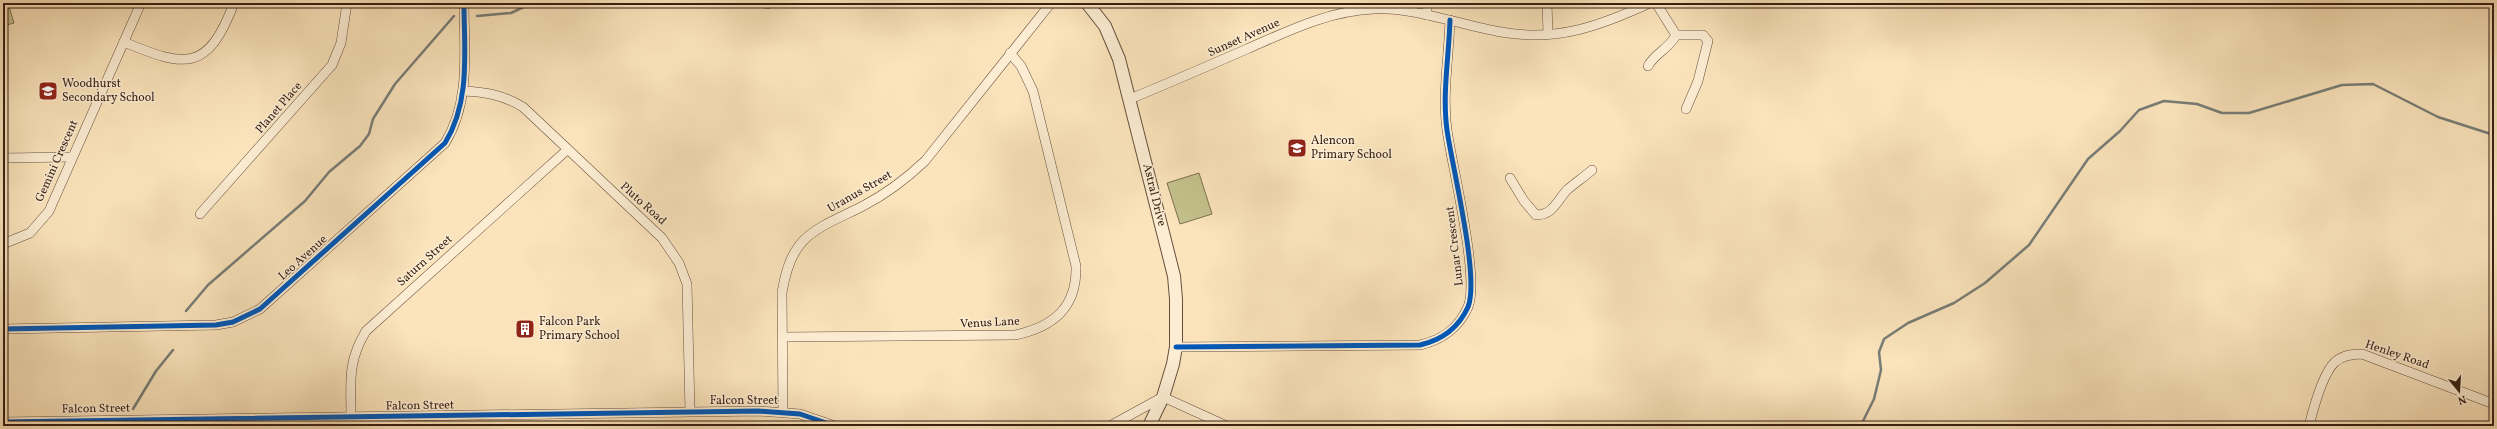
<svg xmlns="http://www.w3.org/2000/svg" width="2497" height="429" font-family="Vollkorn,serif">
	<rect width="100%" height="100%" fill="#fbe4bc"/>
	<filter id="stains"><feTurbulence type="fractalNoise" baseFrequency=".005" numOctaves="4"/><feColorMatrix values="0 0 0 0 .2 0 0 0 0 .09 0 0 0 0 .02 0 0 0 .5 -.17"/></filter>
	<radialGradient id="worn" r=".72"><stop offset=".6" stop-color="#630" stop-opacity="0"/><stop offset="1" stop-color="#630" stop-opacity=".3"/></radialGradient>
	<g fill="#c4c28d" stroke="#7d7050">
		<polygon points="3,3 8,3 14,23 3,26"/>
		<polygon points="1199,173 1212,214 1180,224 1167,183"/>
	</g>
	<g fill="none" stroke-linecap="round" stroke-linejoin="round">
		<g stroke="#777d77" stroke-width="2.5">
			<polyline points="477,16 511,13 532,3"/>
			<polyline points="186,311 208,285 305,201 329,172 360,146 369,134 373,119 395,84 454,16"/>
			<polyline points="133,409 156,371 173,350"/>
			<polyline points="1864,426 1863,421 1874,399 1881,370 1879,352 1884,339 1908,323 1954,303 1985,283 2029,245 2088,159 2120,131 2139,110 2164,101 2197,104 2222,113 2249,113 2342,85 2373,84 2438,117 2494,135"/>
		</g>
		<g stroke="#67503d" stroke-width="10">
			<g id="minor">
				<polyline points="1547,3 1548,34"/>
				<polyline points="1656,3 1676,35 1703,35 1708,41 1698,81 1686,109"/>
				<polyline points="767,4 771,3"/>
				<polyline points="1426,15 1428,3"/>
				<path d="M124,42C186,68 208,72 234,3"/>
				<path d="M1648,66C1655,53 1670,48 1676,35"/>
				<path d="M463,91C486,92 503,95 523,107L662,238L679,263L687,284L690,411"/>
				<path d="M1130,99C1169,83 1208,66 1247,49C1288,31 1328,11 1373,9C1416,7 1459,25 1501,32C1557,42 1600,26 1650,3"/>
				<polyline points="3,158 72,157"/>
				<path d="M1510,178L1524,201L1536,215C1553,215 1557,201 1567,190C1575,183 1584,177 1592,170"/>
				<polyline points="200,214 332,65 341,43 347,3"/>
				<polyline points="3,244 30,233 49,211 141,3"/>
				<path d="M3,329L216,325L233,322L260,309L445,143C471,101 464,50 464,3"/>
				<path d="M783,337L1015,335C1053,327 1077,308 1076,266L1033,91L1021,66L1010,53"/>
				<path d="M1176,347L1420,345C1442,340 1458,329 1468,307C1480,278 1452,166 1447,130C1442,94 1449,56 1450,20"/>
				<path d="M783,412L782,293C785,274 790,254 804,240C819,225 844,216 863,206C886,194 906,179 925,161L1051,3"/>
				<path d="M351,417C351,383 347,362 366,331L567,150"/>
				<polyline points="3,422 758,411 800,414 835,426"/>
				<polyline points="1110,426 1163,397 1227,426"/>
				<path d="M2309,426C2313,410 2323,373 2335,362C2343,355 2352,354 2362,354L2494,404"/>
			</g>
		</g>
		<g stroke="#67503d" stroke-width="14">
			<polyline id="tertiary" points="1087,3 1105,26 1119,59 1174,276 1176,299 1176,347 1173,364 1163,397 1149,426"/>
		</g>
		<use href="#minor" stroke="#fcedd3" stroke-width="9"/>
		<use href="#tertiary" stroke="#fcedd3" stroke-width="12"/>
		<g stroke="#fcedd3" stroke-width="8">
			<g id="cycleway">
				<path d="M3,329L216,325L233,322L260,309L445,143C471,101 464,50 464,3"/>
				<path d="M1176,347L1420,345C1442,340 1458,329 1468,307C1480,278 1452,166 1447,130C1442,94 1449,56 1450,20"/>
				<polyline points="3,422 758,411 800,414 835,426"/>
			</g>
		</g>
		<use href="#cycleway" stroke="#0057b8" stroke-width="5"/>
	</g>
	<defs>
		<g id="school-square" transform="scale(1)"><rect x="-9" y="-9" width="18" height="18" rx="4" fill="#8f2418" stroke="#fcedd3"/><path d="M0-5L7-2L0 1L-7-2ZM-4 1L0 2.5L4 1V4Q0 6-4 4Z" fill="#fff"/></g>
		<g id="building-square" transform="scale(1)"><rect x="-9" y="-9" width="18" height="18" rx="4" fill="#8f2418" stroke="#fcedd3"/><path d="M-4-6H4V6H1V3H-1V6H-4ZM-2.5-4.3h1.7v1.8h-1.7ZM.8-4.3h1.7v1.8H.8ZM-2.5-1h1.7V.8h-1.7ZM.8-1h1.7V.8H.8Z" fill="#fff"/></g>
	</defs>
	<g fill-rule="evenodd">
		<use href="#school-square" x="48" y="91"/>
		<use href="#school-square" x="1297" y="148"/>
		<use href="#building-square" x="525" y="329"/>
	</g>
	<g text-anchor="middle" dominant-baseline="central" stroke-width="3" stroke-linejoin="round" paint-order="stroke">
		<g font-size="12" fill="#361e13" stroke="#fcedd3">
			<text transform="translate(1244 38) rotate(-24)">Sunset Avenue</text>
			<text transform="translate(279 108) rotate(-49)">Planet Place</text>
			<text transform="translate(57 161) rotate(-66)">Gemini Crescent</text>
			<text transform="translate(860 192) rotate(-30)">Uranus Street</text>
			<text transform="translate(1154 195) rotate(76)">Astral Drive</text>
			<text transform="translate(643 204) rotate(42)">Pluto Road</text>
			<text transform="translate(1455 246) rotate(-97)">Lunar Crescent</text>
			<text transform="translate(303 258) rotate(-42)">Leo Avenue</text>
			<text transform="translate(425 261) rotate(-42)">Saturn Street</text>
			<text transform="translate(990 323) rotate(-3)">Venus Lane</text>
			<text transform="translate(2397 355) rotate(19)">Henley Road</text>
			<text x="744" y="401">Falcon Street</text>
			<text transform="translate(420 406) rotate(-1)">Falcon Street</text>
			<text transform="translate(96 409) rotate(-1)">Falcon Street</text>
		</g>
		<g font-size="12" fill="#361e13" stroke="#fcedd3" text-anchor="start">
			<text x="62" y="84">Woodhurst<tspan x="62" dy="14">Secondary School</tspan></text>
			<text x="1311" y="141">Alencon<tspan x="1311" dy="14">Primary School</tspan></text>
			<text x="539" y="322">Falcon Park<tspan x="539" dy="14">Primary School</tspan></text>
		</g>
	</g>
	<rect width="2497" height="429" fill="none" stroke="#fbe4bc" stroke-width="16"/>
	<rect x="4" y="4" width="2489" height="421" fill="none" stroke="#361e13" stroke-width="2"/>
	<rect x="8" y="8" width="2481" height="413" fill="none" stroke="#361e13"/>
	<g transform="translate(2459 391) rotate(162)" stroke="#fcedd3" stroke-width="3" paint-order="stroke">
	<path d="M0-3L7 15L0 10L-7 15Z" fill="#361e13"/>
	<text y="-6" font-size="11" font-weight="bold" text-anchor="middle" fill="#361e13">N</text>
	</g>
	<rect width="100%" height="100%" filter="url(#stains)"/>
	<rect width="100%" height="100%" fill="url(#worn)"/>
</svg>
